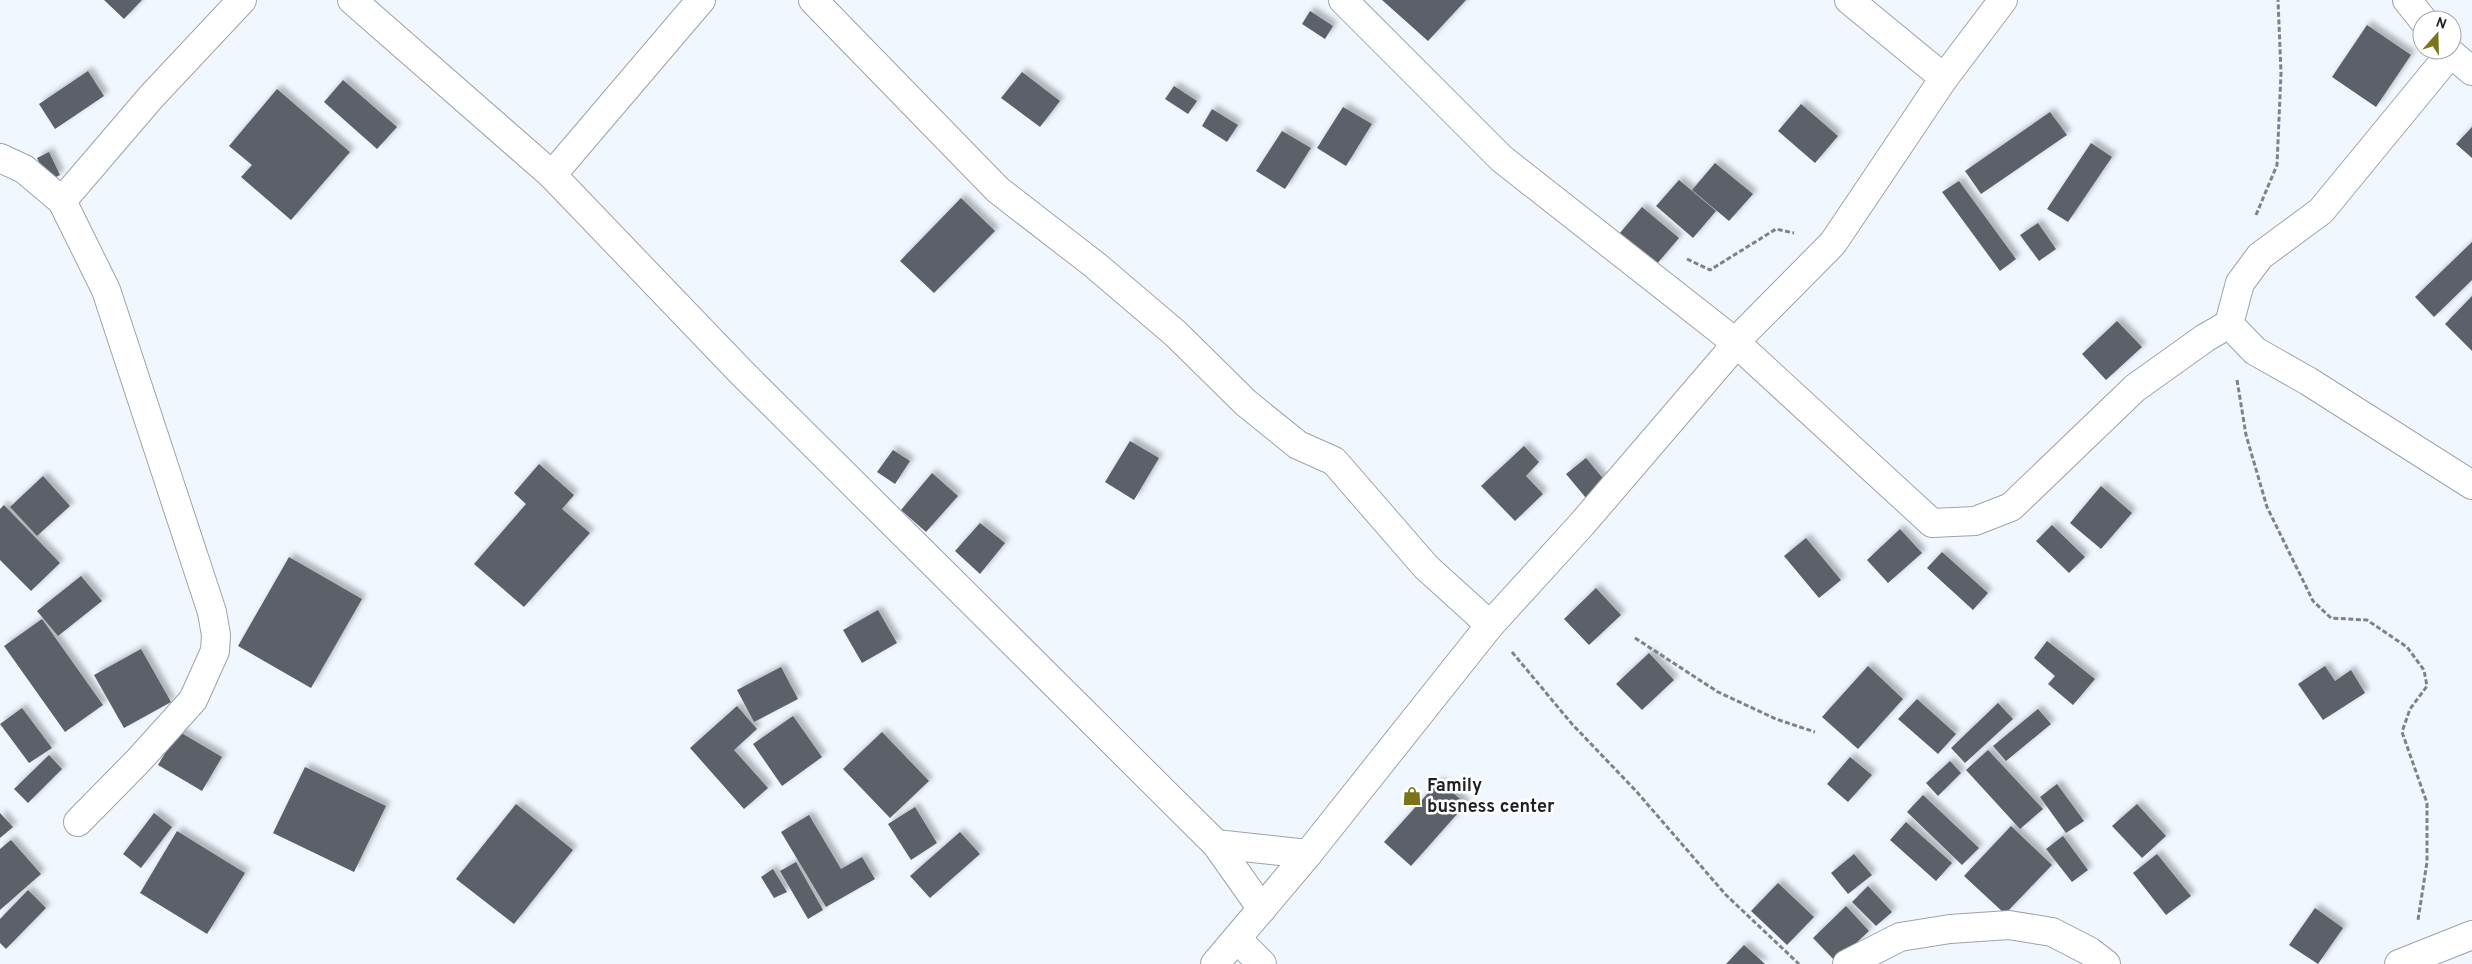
<svg xmlns="http://www.w3.org/2000/svg" width="2472" height="964" font-family="Overpass,sans-serif">
	<defs>
		<filter id="shadow"><feDropShadow dx="4.5" dy="-4.5" stdDeviation="2.5" flood-color="#0004"/></filter>
	</defs>
	<rect width="100%" height="100%" fill="#f1f7ff"/>
	<g fill="#5c6067" filter="url(#shadow)">
		<polygon points="104,0 142,0 124,19"/>
		<polygon points="1382,0 1466,0 1428,41"/>
		<polygon points="1310,11 1333,26 1325,39 1302,24"/>
		<polygon points="2367,25 2411,55 2376,107 2332,77"/>
		<polygon points="88,71 104,96 55,129 39,104"/>
		<polygon points="1022,72 1060,101 1040,127 1001,98"/>
		<polygon points="343,80 397,127 377,149 324,102"/>
		<polygon points="1174,86 1197,101 1188,114 1165,99"/>
		<polygon points="277,89 350,152 291,220 241,177 252,165 229,146"/>
		<polygon points="1801,104 1838,136 1815,163 1778,131"/>
		<polygon points="1343,107 1372,124 1346,166 1317,148"/>
		<polygon points="1212,109 1238,125 1227,142 1202,126"/>
		<polygon points="2050,112 2067,135 1981,194 1965,171"/>
		<polygon points="2472,127 2472,158 2456,144"/>
		<polygon points="1282,131 1311,148 1285,189 1256,171"/>
		<polygon points="2091,143 2112,157 2068,222 2047,209"/>
		<polygon points="49,152 60,175 48,181 37,158"/>
		<polygon points="1715,163 1753,194 1729,221 1692,190"/>
		<polygon points="1679,180 1716,211 1693,238 1656,206"/>
		<polygon points="1959,181 2016,259 2000,271 1942,192"/>
		<polygon points="961,198 995,231 934,293 900,261"/>
		<polygon points="1642,207 1679,238 1656,265 1619,234"/>
		<polygon points="2038,223 2056,249 2039,261 2020,235"/>
		<polygon points="2472,242 2472,280 2434,317 2415,297"/>
		<polygon points="2472,296 2472,351 2445,324"/>
		<polygon points="2117,321 2142,347 2106,380 2082,354"/>
		<polygon points="1130,441 1159,458 1134,500 1105,482"/>
		<polygon points="1524,446 1539,462 1526,476 1543,494 1515,521 1481,486"/>
		<polygon points="893,450 910,461 895,484 877,472"/>
		<polygon points="1586,458 1606,482 1586,498 1566,474"/>
		<polygon points="539,464 574,495 562,509 590,533 524,607 474,564 526,504 514,493"/>
		<polygon points="932,473 958,496 926,532 901,510"/>
		<polygon points="43,476 70,506 37,536 10,507"/>
		<polygon points="2101,486 2132,513 2101,549 2070,523"/>
		<polygon points="4,505 60,563 31,591 0,560 0,509"/>
		<polygon points="980,523 1005,543 980,574 955,551"/>
		<polygon points="2052,525 2085,557 2069,573 2036,541"/>
		<polygon points="1900,529 1922,553 1888,583 1867,560"/>
		<polygon points="1806,538 1841,580 1819,598 1784,556"/>
		<polygon points="1942,552 1988,593 1973,610 1927,568"/>
		<polygon points="289,557 362,599 311,688 238,646"/>
		<polygon points="81,576 102,601 58,636 37,611"/>
		<polygon points="1596,588 1621,615 1589,645 1564,619"/>
		<polygon points="878,610 897,643 862,663 843,630"/>
		<polygon points="42,619 103,705 65,732 4,646"/>
		<polygon points="2047,641 2095,679 2073,705 2048,684 2055,676 2034,658"/>
		<polygon points="141,649 171,702 124,728 94,675"/>
		<polygon points="1649,653 1674,680 1642,710 1616,684"/>
		<polygon points="1868,666 1903,699 1858,749 1822,717"/>
		<polygon points="2325,666 2335,681 2351,670 2365,693 2323,720 2298,684"/>
		<polygon points="781,667 798,699 754,722 737,690"/>
		<polygon points="1917,699 1956,734 1938,754 1898,719"/>
		<polygon points="1998,703 2013,719 1965,763 1951,748"/>
		<polygon points="737,706 757,729 734,750 768,788 744,809 690,748"/>
		<polygon points="22,708 52,748 29,763 0,724"/>
		<polygon points="2038,709 2051,724 2006,761 1993,746"/>
		<polygon points="793,716 822,757 782,786 753,744"/>
		<polygon points="178,731 222,757 202,791 158,765"/>
		<polygon points="882,732 929,781 890,818 843,769"/>
		<polygon points="1988,750 2043,809 2020,829 1966,770"/>
		<polygon points="49,755 62,769 28,803 14,789"/>
		<polygon points="1850,757 1872,775 1848,802 1827,784"/>
		<polygon points="1950,761 1961,773 1938,796 1926,783"/>
		<polygon points="305,767 386,806 354,872 273,833"/>
		<polygon points="1439,781 1466,804 1411,866 1384,842"/>
		<polygon points="2057,784 2084,821 2066,833 2040,797"/>
		<polygon points="1923,795 1979,848 1962,865 1907,812"/>
		<polygon points="516,804 573,850 514,924 456,879"/>
		<polygon points="2137,804 2166,836 2142,858 2112,826"/>
		<polygon points="915,807 937,843 911,860 888,824"/>
		<polygon points="0,813 13,827 0,838"/>
		<polygon points="154,813 172,827 141,868 123,854"/>
		<polygon points="809,815 841,869 862,857 875,879 826,907 781,832"/>
		<polygon points="1906,822 1952,863 1936,881 1890,840"/>
		<polygon points="2011,826 2052,865 2005,914 1964,876"/>
		<polygon points="177,831 245,873 207,934 140,893"/>
		<polygon points="960,832 980,854 930,898 910,876"/>
		<polygon points="2063,836 2088,870 2072,882 2046,849"/>
		<polygon points="11,840 41,874 0,910 0,849"/>
		<polygon points="1854,854 1872,875 1848,894 1831,873"/>
		<polygon points="2157,854 2191,896 2166,915 2133,873"/>
		<polygon points="796,862 823,910 808,919 780,871"/>
		<polygon points="773,869 787,892 774,898 761,877"/>
		<polygon points="1778,883 1814,917 1787,945 1751,911"/>
		<polygon points="1868,886 1892,912 1876,926 1852,902"/>
		<polygon points="28,890 46,908 6,949 0,943 0,919"/>
		<polygon points="1846,906 1869,931 1836,962 1813,938"/>
		<polygon points="2315,908 2343,928 2318,964 2289,945"/>
		<polygon points="1744,945 1765,964 1726,964"/>
	</g>
	<g fill="none" stroke-linecap="round" stroke-linejoin="round">
		<g stroke="#9ea3aa" stroke-width="30">
			<g id="minor">
				<polyline points="352,0 552,175 741,372 1216,844 1308,854"/>
				<polyline points="813,0 998,190 1095,265 1176,334 1246,403 1298,445 1334,461 1426,567 1490,625"/>
				<polyline points="1343,0 1502,159 1735,342 1932,523 1975,521 2011,507 2135,388 2205,338 2229,324"/>
				<polyline points="1849,0 1944,78"/>
				<polyline points="2407,0 2423,20"/>
				<polyline points="2447,50 2472,71"/>
				<polyline points="2450,54 2321,211 2260,256 2240,283 2229,324 2255,351 2308,381 2472,485"/>
				<polyline points="0,158 24,169 62,201 106,290 212,612 216,635 215,651 193,700 138,761 78,822"/>
				<polyline points="552,175 701,0"/>
				<polyline points="62,201 151,97 242,0"/>
				<polyline points="1216,844 1262,909"/>
				<polyline points="1237,939 1262,964"/>
				<polyline points="1215,964 1308,854 1490,625 1582,524 1726,356 1735,342 1833,243 1944,78 2003,0"/>
				<polyline points="1847,964 1900,937 1950,929 2009,925 2052,932 2089,951 2106,964"/>
				<polyline points="2399,964 2472,935"/>
			</g>
		</g>
		<g stroke="#7f8388" stroke-width="3" stroke-dasharray="5 2.5" stroke-linecap="butt">
			<polyline points="2256,215 2277,165 2281,73 2278,0"/>
			<polyline points="1687,259 1710,270 1776,229 1794,233"/>
			<polyline points="2237,380 2246,435 2267,507 2313,601 2331,618 2367,620 2407,647 2424,670 2427,686 2410,709 2402,732 2427,803 2427,862 2418,920"/>
			<polyline points="1635,638 1718,692 1776,719 1815,732"/>
			<polyline points="1512,652 1572,724 1636,791 1726,895 1799,964"/>
		</g>
		<use href="#minor" stroke="#fff" stroke-width="28"/>
	</g>
	<defs>
		<g id="shop-bare" transform="scale(1.5)"><path d="M-5-2.5h2.3a2.7 3.5 0 0 1 5.4 0H5L5.5 6h-11ZM-1.5-2.5h3a1.5 2.3 0 0 0-3 0Z" fill="#7a751a" stroke="#fff" stroke-width="2.5" paint-order="stroke"/></g>
	</defs>
	<g fill-rule="evenodd">
		<use href="#shop-bare" x="1412" y="796"/>
	</g>
	<g text-anchor="middle" dominant-baseline="central" stroke-width="5" stroke-linejoin="round" paint-order="stroke">
		<g font-size="18" font-weight="bold" fill="#1f2124" stroke="#fff" text-anchor="start">
			<text x="1427" y="786">Family<tspan x="1427" dy="21">busness center</tspan></text>
		</g>
	</g>
	<g transform="translate(2437 35) rotate(20)"><circle r="24" fill="#ffffff" stroke="#a5a6a7"/>
	<path d="M0-4L9 19L0 12L-9 19Z" fill="#7a751a"/>
	<text y="-8" font-size="14" font-weight="bold" text-anchor="middle" fill="#1f2124">N</text>
	</g>
</svg>
